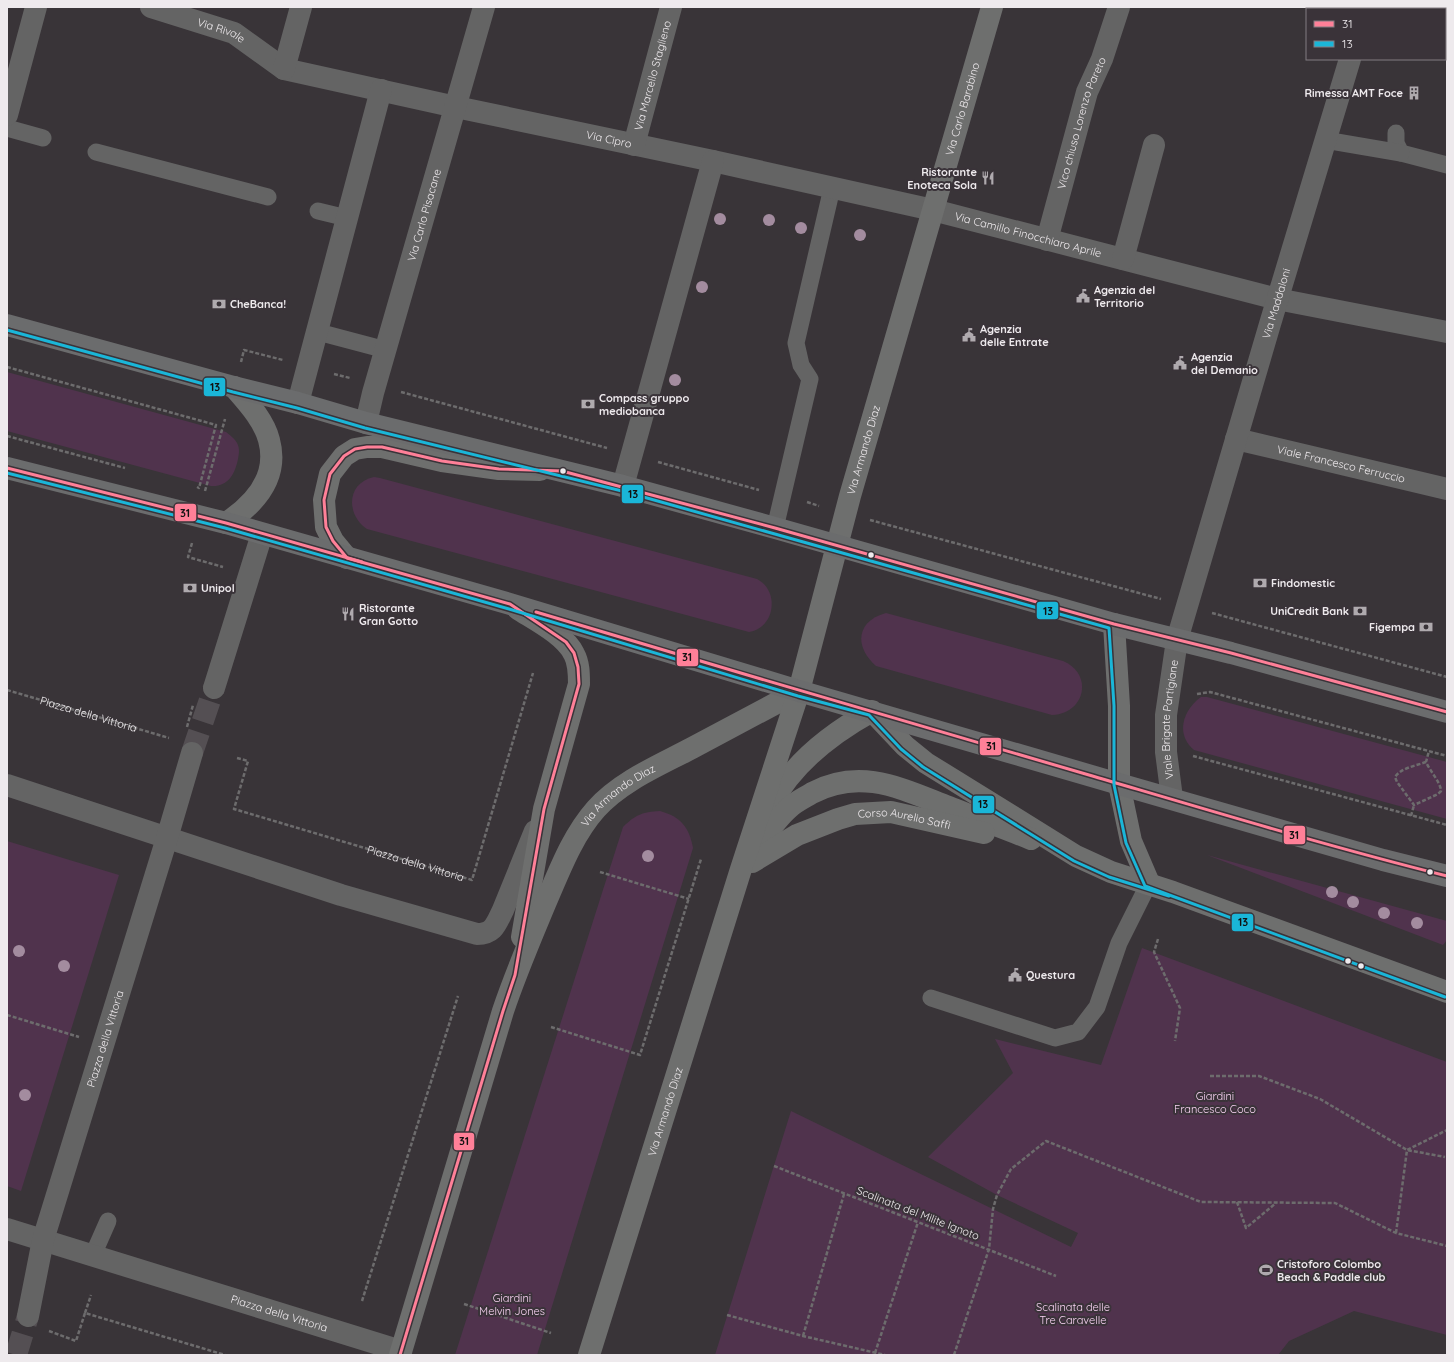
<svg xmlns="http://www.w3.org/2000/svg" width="1454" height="1362" font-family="Quicksand,sans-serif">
	<rect width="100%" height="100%" fill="#393438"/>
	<g fill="#50334d">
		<path d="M7,372L226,432C230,435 235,439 237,443C240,448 239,454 238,459C235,474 228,487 211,486L7,431Z"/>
		<path d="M374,477L380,478L757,579C780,591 775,628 749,632L367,529C346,515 346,483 374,477Z"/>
		<path d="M886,613L1063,661C1094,674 1085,714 1052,715L876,666C854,647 856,621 886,613Z"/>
		<path d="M1201,697H1207L1447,762V819L1194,750C1175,734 1183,710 1201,697Z"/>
		<path d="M660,811C681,817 689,827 693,848L537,1355H455L623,827C635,815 642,812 660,811Z"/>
		<polygon points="7,841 119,875 21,1191 7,1186"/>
		<polygon points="1207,855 1447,921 1447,940 1443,945"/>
		<polygon points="1142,948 1447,1062 1447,1335 1354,1311 1289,1341 1278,1355 715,1355 791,1111 1071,1247 1078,1233 997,1195 928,1157 1013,1073 995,1039 1101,1065"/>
	</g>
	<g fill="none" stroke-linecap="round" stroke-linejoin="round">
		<g stroke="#544f53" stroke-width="22" stroke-dasharray="22 11" stroke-linecap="butt">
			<polyline points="192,753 214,688"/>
			<polyline points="16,1355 28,1316"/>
		</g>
		<g stroke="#6d6c6d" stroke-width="2.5" stroke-dasharray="4 2" stroke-linecap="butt">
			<polyline points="241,362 244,350 283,360"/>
			<polyline points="7,367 216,425 199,488 197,487"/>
			<polyline points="334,374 350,378"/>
			<polyline points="401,392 607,448"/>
			<polyline points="7,436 125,468"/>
			<polyline points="658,462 759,490"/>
			<polyline points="205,491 225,419"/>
			<polyline points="807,502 819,506"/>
			<polyline points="870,520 1161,599"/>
			<polyline points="192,543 188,557 223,567"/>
			<polyline points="1212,613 1447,677"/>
			<path id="s1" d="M7,690L169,738"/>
			<polyline points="1197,694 1210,692 1447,756"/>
			<polyline points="187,727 193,705"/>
			<polyline points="1193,756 1447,825"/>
			<path id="s2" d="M237,758L248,761L234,809L472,880L533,673"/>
			<path d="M1426,762C1415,766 1401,768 1395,777L1397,782L1414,805L1438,794L1441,791C1441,783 1430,771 1426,762L1429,751"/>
			<polyline points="1411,816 1414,805"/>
			<polyline points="600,872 689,899"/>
			<polyline points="1158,939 1154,952 1180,1008 1175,1041"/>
			<polyline points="7,1015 79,1037"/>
			<polyline points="551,1027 640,1055 701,859"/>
			<polyline points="1210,1076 1259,1076 1320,1099 1407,1150 1445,1157"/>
			<polyline points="774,1166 1056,1276"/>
			<polyline points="1237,1202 1246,1228 1276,1203"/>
			<polyline points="1396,1233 1407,1150 1447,1130"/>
			<polyline points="362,1301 458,996"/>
			<polyline points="464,1304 551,1333"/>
			<polyline points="85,1313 91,1295"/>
			<polyline points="727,1315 803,1336 885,1355"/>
			<polyline points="49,1331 76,1341 85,1313 225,1355"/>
			<polyline points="803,1336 844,1194"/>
			<polyline points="875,1353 918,1222"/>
			<polyline points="954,1355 989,1249 993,1209 997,1195 1011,1169 1046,1141 1201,1202 1335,1203 1396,1233 1447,1246"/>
		</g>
		<g stroke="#646464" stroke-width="17">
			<polyline points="7,128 43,138"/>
			<polyline points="1396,133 1396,143 1401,153 1447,165"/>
			<polyline points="1325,140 1401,153"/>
			<polyline points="96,152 268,197"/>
			<polyline points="318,211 347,218"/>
			<polyline points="318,332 386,350"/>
			<polyline points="775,528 810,379 801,365 796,343 832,188"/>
			<polyline points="931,998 1055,1038 1078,1032 1097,1007 1119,943 1149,883"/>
			<polyline points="93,1255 108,1221"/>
		</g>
		<g stroke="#646464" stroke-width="22">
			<path id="s3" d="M151,7L234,33L284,69L456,107L713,161L933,210L1277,299L1447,332"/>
			<polyline points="1365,9 1365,7"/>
			<polyline points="284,69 301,7"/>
			<polyline points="7,115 36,7"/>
			<path id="s4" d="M634,145L671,7"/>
			<path id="s5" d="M1047,240L1087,92L1102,59L1119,7"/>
			<polyline points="1123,259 1154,145"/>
			<polyline points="298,403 381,90"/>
			<path id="s6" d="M366,423L373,393L484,7"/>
			<path id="s7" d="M1236,439L1447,489"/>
			<polyline points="623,486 713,161"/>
			<polyline points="214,688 262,534"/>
			<path d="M7,785L341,895L477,934C494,934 496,924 503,910L535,831"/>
			<path id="s8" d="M1172,798L1166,752V715L1177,640L1270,324L1350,59"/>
			<path id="s9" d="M7,1229L401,1351"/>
			<path id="s10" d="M28,1316L43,1240L167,838L192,753"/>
		</g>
		<g stroke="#6e6f6e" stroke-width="22">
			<path d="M226,523C255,504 279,477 269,440C264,420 247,402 234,387"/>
			<polyline points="347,558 333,541 326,527 324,500 330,474 344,456 355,449 367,447 382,447 442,461 499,469 540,470"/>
			<path d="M518,609C535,620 565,635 574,654C579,663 579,674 579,684L544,809L522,937"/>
			<polyline points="1114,624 1119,706 1119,784 1131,841 1149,883"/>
			<path d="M771,804C793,763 832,733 872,711L905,746L926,763L1076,856L1111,872L1173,892L1447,992"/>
			<path d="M753,853C764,838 774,821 789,808C795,802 804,798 812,793C861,767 902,789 949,807C976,818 1004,828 1031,839"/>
			<path id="s11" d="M752,862L797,835L838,819L855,814L891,812L984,833"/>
			<path id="s12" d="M400,1355L503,1011C515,975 530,940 545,904C559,872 572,836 596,809C621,781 660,765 692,748C728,729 764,710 799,691"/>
			<path id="s13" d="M589,1355L741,869L799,691L850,496L992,7"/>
		</g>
		<g stroke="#6b6c6d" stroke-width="22">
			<polyline points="7,325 234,387 298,403 366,423 623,486 775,528 1114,624 1231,653 1447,712"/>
			<polyline points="7,468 226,523 510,604 799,691 1119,784 1383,860 1447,876"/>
		</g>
		<g stroke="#3a3339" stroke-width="6">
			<g id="bus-1">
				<polyline points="7,468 226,523 362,562"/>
				<path d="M536,612C720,667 905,722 1089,775C1208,810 1327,846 1447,876"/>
				<polyline points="400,1355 503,1011 515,975 544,809 579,684 578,667 574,653 566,642 510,604 347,558 333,541 326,527 324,500 330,474 344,456 355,449 367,447 382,447 442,461 499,469 562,471 775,528 1114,624 1231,653 1447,712"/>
			</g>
		</g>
		<g stroke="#3a3339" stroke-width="6">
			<g id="bus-2">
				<polyline points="7,330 233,392 297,408 365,428 622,491 1109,628 1114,706 1114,785 1126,843 1145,886 1445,997"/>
				<polyline points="7,473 225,528 509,609 798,696 869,715 901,749 923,767 1074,861 1109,877 1169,896"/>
			</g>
		</g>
		<use href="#bus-1" stroke="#ff8098" stroke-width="3"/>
		<use href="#bus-2" stroke="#1ab6d8" stroke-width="3"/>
	</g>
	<g fill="#a38c9f">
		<circle cx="720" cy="219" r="6"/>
		<circle cx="769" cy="220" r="6"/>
		<circle cx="801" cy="228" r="6"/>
		<circle cx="860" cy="235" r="6"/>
		<circle cx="702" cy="287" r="6"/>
		<circle cx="675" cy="380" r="6"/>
		<circle cx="648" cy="856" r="6"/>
		<circle cx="1332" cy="892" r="6"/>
		<circle cx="1353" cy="902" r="6"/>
		<circle cx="1384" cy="913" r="6"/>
		<circle cx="1417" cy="923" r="6"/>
		<circle cx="19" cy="951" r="6"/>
		<circle cx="64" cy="966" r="6"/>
		<circle cx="25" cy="1095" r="6"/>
	</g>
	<defs>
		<g id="building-bare" transform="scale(1.08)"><path d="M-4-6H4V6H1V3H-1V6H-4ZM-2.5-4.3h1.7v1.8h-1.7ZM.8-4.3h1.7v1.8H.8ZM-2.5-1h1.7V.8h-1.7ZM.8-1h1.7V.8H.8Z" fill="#afaaae" stroke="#3a3339" stroke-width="2.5" paint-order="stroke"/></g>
		<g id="restaurant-bare" transform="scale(1.08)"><path d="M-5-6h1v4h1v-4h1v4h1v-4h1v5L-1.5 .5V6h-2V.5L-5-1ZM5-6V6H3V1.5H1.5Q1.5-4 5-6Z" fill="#afaaae" stroke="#3a3339" stroke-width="2.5" paint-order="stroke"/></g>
		<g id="civic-bare" transform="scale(1.08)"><path d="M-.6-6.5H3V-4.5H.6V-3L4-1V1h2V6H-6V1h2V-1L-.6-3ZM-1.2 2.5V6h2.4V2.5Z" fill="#afaaae" stroke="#3a3339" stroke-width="2.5" paint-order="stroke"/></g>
		<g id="bank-bare" transform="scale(1.08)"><path d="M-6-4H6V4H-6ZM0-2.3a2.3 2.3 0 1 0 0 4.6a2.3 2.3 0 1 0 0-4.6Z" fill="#afaaae" stroke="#3a3339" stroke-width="2.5" paint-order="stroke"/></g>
		<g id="stadium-bare" transform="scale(1.08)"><path d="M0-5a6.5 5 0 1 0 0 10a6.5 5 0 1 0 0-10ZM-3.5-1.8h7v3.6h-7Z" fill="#afaaae" stroke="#3a3339" stroke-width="2.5" paint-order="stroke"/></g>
	</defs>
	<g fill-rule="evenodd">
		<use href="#building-bare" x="1414" y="93"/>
		<use href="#restaurant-bare" x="988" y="178"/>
		<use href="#civic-bare" x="1083" y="296"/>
		<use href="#bank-bare" x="219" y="304"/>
		<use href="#civic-bare" x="969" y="335"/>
		<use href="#civic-bare" x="1180" y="363"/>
		<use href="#bank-bare" x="588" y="404"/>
		<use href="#bank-bare" x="1260" y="583"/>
		<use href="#bank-bare" x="190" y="588"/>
		<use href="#bank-bare" x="1360" y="611"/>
		<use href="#restaurant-bare" x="348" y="614"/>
		<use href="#bank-bare" x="1426" y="627"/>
		<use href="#civic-bare" x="1015" y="975"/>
		<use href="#stadium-bare" x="1266" y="1270"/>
	</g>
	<g fill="#eeeaed" stroke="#3a3339" stroke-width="1.5">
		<circle cx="563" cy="471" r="3.5"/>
		<circle cx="871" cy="555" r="3.5"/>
		<circle cx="1430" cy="872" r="3.5"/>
		<circle cx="1348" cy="961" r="3.5"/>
		<circle cx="1361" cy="966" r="3.5"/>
	</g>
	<g text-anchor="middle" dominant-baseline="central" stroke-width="4" stroke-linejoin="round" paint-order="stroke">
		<g font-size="11" fill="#eeeaed" stroke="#3a3339">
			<text stroke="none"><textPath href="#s3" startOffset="74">Via Rivale</textPath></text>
			<text stroke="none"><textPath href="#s4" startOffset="72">Via Marcello Staglieno</textPath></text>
			<text stroke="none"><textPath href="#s13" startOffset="1301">Via Carlo Barabino</textPath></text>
			<text stroke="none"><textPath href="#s5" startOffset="122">Vico chiuso Lorenzo Pareto</textPath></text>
			<text stroke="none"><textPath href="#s3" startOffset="481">Via Cipro</textPath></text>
			<text stroke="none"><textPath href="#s6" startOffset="216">Via Carlo Pisacane</textPath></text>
			<text stroke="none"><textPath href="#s3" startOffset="911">Via Camillo Finocchiaro Aprile</textPath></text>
			<text stroke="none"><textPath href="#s8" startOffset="510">Via Maddaloni</textPath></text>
			<text stroke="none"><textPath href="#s13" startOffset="946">Via Armando Diaz</textPath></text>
			<text stroke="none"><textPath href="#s7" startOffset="108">Viale Francesco Ferruccio</textPath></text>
			<text stroke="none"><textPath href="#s1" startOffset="85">Piazza della Vittoria</textPath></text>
			<text stroke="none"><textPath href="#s8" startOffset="79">Viale Brigate Partigiane</textPath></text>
			<text stroke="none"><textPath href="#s12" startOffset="608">Via Armando Diaz</textPath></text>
			<text stroke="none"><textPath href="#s11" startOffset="164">Corso Aurelio Saffi</textPath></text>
			<text stroke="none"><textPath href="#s2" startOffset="251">Piazza della Vittoria</textPath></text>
			<text stroke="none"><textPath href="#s10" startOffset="288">Piazza della Vittoria</textPath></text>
			<text stroke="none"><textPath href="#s13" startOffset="255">Via Armando Diaz</textPath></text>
			<text transform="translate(918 1213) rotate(21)">Scalinata del Milite Ignoto</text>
			<text stroke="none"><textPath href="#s9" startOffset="285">Piazza della Vittoria</textPath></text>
		</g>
		<g font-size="11" font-weight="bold" fill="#eeeaed" stroke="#3a3339" text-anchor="start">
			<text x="1403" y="93" text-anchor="end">Rimessa AMT Foce</text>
			<text x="977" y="172" text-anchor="end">Ristorante<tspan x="977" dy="13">Enoteca Sola</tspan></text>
			<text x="1094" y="290">Agenzia del<tspan x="1094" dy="13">Territorio</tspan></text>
			<text x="230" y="304">CheBanca!</text>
			<text x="980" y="329">Agenzia<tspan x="980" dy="13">delle Entrate</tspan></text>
			<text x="1191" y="357">Agenzia<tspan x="1191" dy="13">del Demanio</tspan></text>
			<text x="599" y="398">Compass gruppo<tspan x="599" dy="13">mediobanca</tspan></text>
			<text x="1271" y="583">Findomestic</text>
			<text x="201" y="588">Unipol</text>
			<text x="359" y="608">Ristorante<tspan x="359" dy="13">Gran Gotto</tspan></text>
			<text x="1349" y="611" text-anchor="end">UniCredit Bank</text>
			<text x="1415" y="627" text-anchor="end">Figempa</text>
			<text x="1026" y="975">Questura</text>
			<text x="1277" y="1264">Cristoforo Colombo<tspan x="1277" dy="13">Beach &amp; Paddle club</tspan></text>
		</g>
		<g font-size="11" fill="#fad4f4" stroke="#3a3339">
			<text x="1215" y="1096">Giardini<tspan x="1215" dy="13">Francesco Coco</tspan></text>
			<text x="512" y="1298">Giardini<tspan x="512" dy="13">Melvin Jones</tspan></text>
			<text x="1073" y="1307">Scalinata delle<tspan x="1073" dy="13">Tre Caravelle</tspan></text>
		</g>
	</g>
	<g stroke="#3a3339" stroke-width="1.5">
		<rect x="203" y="377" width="23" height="20" rx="4" fill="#1ab6d8"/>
		<rect x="621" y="484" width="23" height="20" rx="4" fill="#1ab6d8"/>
		<rect x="174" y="503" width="23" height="19" rx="4" fill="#ff8098"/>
		<rect x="1036" y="601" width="23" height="19" rx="4" fill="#1ab6d8"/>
		<rect x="676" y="648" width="23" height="19" rx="4" fill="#ff8098"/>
		<rect x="979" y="737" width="23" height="19" rx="4" fill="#ff8098"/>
		<rect x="972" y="795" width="23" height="19" rx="4" fill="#1ab6d8"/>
		<rect x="1283" y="825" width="23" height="20" rx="4" fill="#ff8098"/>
		<rect x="1231" y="913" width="23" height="19" rx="4" fill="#1ab6d8"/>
		<rect x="453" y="1132" width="22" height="19" rx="4" fill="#ff8098"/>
	</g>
	<g font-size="11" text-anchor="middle" font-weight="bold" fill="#111">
		<text x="215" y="391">13</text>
		<text x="633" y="498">13</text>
		<text x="185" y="517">31</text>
		<text x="1048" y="615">13</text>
		<text x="687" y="661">31</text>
		<text x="991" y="750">31</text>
		<text x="983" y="808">13</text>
		<text x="1294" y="839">31</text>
		<text x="1243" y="926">13</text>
		<text x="464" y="1145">31</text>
	</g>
	<rect width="1454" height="1362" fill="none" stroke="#eeeaed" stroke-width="16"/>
	<rect x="1306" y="8" width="140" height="52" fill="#3a3339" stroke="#827c81"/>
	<rect x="1314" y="21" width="20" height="6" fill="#ff8098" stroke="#827c81"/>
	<text x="1342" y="28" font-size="12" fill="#eeeaed">31</text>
	<rect x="1314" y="41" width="20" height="6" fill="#1ab6d8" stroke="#827c81"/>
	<text x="1342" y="48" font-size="12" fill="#eeeaed">13</text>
</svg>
